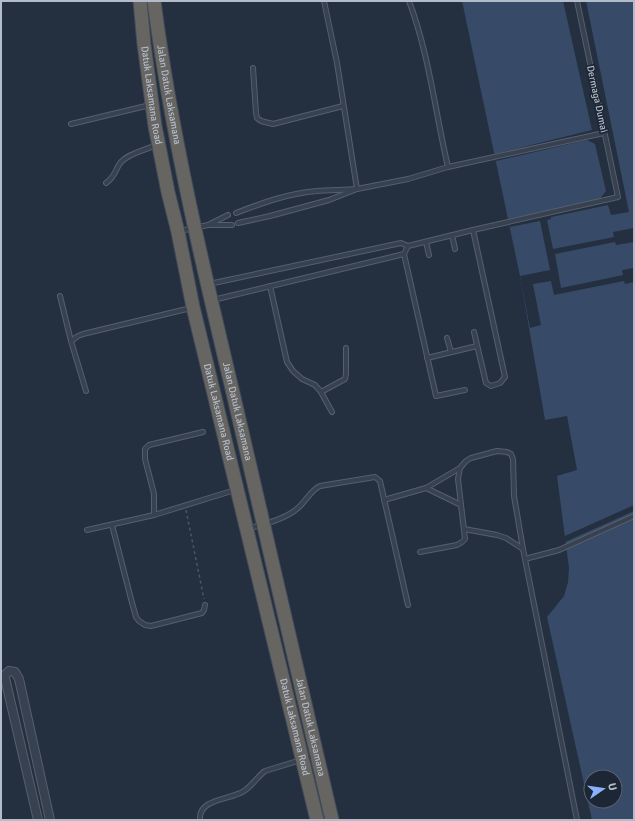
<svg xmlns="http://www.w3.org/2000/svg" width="635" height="821" font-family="Signika,sans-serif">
	<rect width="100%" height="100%" fill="#242f40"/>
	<path fill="#374a68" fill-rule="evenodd" d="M462,1H634V820H592L547,617L564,596L568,582L569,568L557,476L577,470L567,416L545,420L520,276ZM591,777H615V801H591Z"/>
	<g fill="#242f40">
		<polygon points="563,1 586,1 629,212 611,215 608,205 551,217 551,219 547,220 553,249 614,237 613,232 634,228 634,242 616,245 615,242 555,254 561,288 623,275 622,270 634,268 634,282 625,284 624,281 554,295 551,281 533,284 541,325 530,328 520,276 550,270 540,221 510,227 509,219 599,200 606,191 595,144 587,140 496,161 495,154 592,130"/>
		<polygon points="634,505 634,511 565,542 565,536"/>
	</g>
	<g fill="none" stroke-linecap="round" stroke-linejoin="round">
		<g stroke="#565f6d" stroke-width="6">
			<g id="service">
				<polyline points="253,68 256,113 257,118 261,121 273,124 343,106"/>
				<polyline points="71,124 150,105"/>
				<polyline points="448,167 604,133"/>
				<path d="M106,183C116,176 115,169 121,162C129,153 146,150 156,145"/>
				<path d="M236,213C262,203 289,193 317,191C330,190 344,190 357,189L337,63L324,1"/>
				<path d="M238,223L270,216L329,200L357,189L408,179L448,167C435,111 429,54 409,1"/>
				<polyline points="209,225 232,225"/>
				<polyline points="473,230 618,197 577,1"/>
				<polyline points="180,231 208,225 228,215"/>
				<polyline points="452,235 455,249"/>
				<polyline points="426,242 429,255"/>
				<polyline points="404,254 436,396 465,390"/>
				<polyline points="209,284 401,243 408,246 473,230 505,377 500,383 491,386 486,383 474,332"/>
				<polyline points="270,286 287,362 293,371 302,379 315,385 321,392 332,412"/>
				<polyline points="60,296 71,341 78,336 83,334 191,308"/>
				<polyline points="213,300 404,254 408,246"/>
				<polyline points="447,338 451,352"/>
				<polyline points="71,341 86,391"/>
				<polyline points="427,358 477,346"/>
				<polyline points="321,392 345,379 346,374 346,348"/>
				<polyline points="426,488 461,505"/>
				<polyline points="384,500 426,488 460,468"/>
				<polyline points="154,515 154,494 145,459 145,449 149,445 203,432"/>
				<polyline points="112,525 131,599 136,617 139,621 145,625 151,626 202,613 204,610 205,605"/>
				<path d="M249,528C264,525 287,518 298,508C306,501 311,490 320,486L375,477L380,481L408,605"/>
				<polyline points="464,529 497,535 506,538 523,549"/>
				<polyline points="87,530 154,515 235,490"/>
				<polyline points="420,552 457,545 462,542 465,539 458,479 460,468 466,461 471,458 497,451 507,452 511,454 513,459 514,496 523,549 577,820"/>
				<polyline points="525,559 559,550 634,516"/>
				<path d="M200,820C198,798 231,800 244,791C252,786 257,777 265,771L314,756"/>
			</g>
		</g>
		<g stroke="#565f6d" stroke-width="10">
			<polyline id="minor" points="38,820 5,678 5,675 9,671 15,672 19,679 50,820"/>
		</g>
		<g stroke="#434c5a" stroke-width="15">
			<g id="trunk">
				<path id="s1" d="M140,1L144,44L155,126L168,192L178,232L193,307L317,820"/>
				<path id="s2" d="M154,1C171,133 202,263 233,393C266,535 299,678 332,820"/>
			</g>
		</g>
		<polyline stroke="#445a5e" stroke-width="1.5" stroke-dasharray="3 3" stroke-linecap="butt" points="186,510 204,599"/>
		<use href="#service" stroke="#384150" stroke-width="4"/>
		<use href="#minor" stroke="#384150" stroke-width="8"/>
		<use href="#trunk" stroke="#666562" stroke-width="13"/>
	</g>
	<g text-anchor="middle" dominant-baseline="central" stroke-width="3.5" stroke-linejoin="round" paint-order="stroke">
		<g font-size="10" fill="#b4bcca" stroke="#1d2635">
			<text stroke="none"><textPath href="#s2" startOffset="95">Jalan Datuk Laksamana</textPath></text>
			<text stroke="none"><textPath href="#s1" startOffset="95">Datuk Laksamana Road</textPath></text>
			<text transform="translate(597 99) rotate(78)">Dermaga Dumai</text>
			<text stroke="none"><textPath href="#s1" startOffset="419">Datuk Laksamana Road</textPath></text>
			<text stroke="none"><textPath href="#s2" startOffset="419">Jalan Datuk Laksamana</textPath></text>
			<text stroke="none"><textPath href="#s1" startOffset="743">Datuk Laksamana Road</textPath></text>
			<text stroke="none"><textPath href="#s2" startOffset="743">Jalan Datuk Laksamana</textPath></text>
		</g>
	</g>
	<rect width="635" height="821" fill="none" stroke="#b4bcca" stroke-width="4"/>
	<g transform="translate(603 789) rotate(77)"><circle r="19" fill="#1d2635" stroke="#596271"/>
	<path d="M0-3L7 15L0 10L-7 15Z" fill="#88b2fc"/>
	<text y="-6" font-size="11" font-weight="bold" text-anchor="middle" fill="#b4bcca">U</text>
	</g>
</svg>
